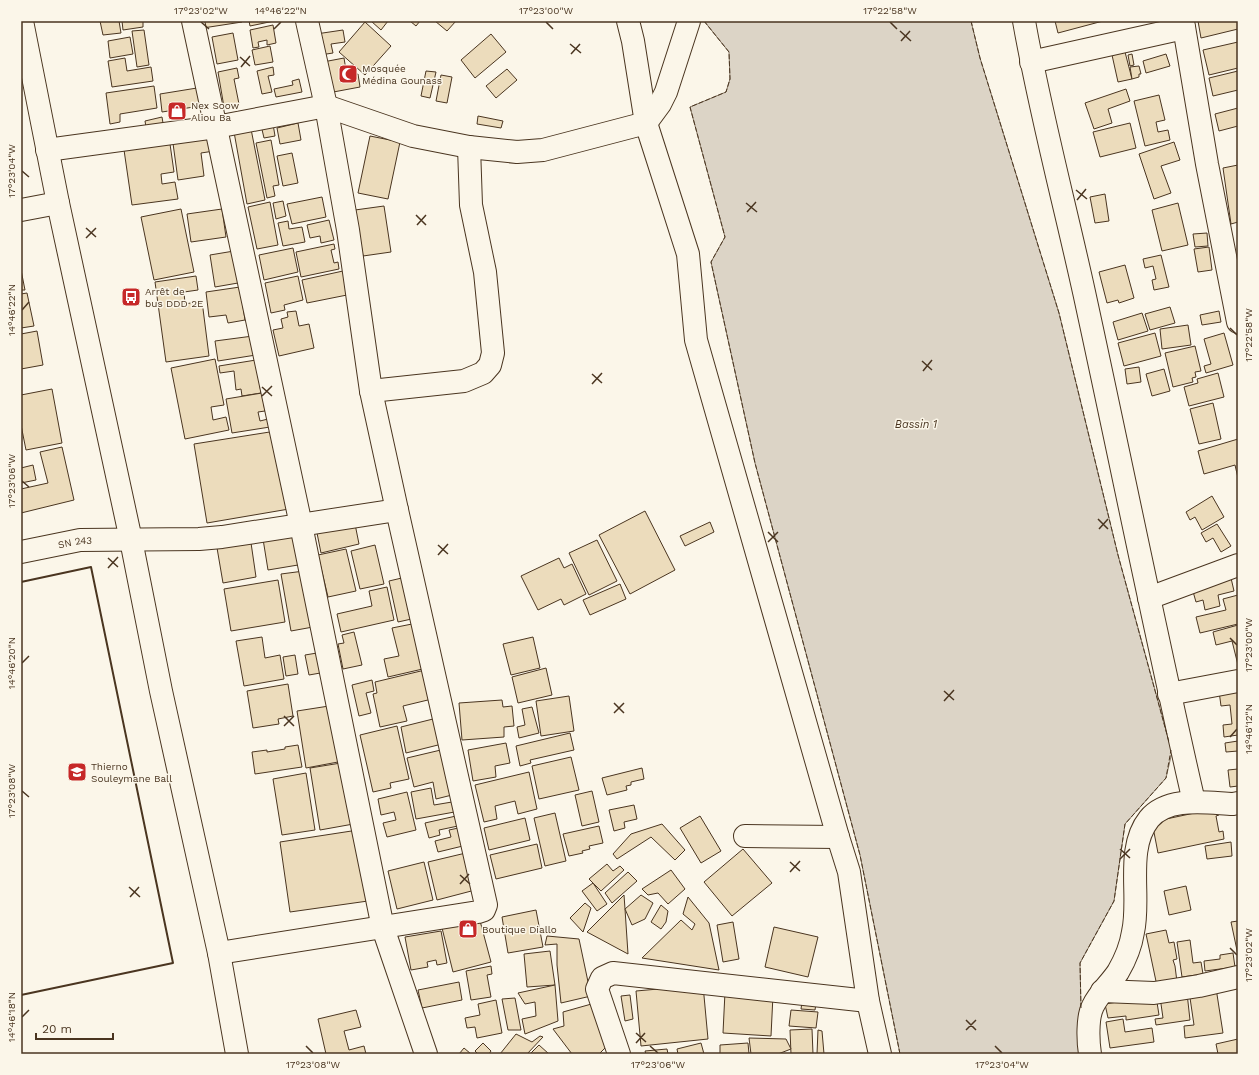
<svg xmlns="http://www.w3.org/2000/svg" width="1259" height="1075" font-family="'Work Sans',sans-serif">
	<rect width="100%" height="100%" fill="#fbf6e9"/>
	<polygon fill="#dcd4c6" stroke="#887966" points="704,21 971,21 980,58 1059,313 1118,555 1172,752 1166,778 1125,824 1114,901 1080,963 1082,1054 900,1054 860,855 755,463 711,262 725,237 690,107 726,92 730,79 729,52"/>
	<g fill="#ecdcbc" stroke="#4a3520">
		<polygon points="100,21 119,21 121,33 103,35"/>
		<polygon points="122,21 143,21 143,27 123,30"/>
		<polygon points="202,21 241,21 242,22 203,28"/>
		<polygon points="249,21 274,21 250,26"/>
		<polygon points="371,21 388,21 381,30"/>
		<polygon points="410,21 420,21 416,26"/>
		<polygon points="435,21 456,21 447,31"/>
		<polygon points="1055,21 1103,21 1058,33"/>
		<polygon points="1198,21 1238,21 1238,29 1201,38"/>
		<polygon points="365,22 391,46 365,75 339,52"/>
		<polygon points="273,25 276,43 267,45 267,40 258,42 259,47 253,48 250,30"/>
		<polygon points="144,30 149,65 137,67 132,31"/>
		<polygon points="343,30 345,42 331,44 333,53 320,55 316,34"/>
		<polygon points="233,33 238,60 217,64 212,37"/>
		<polygon points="491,34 506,52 475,78 461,60"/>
		<polygon points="130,37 133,54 110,58 108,41"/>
		<polygon points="1238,42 1238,68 1209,75 1203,50"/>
		<polygon points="270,46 273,62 255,65 252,50"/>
		<polygon points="1125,52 1132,79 1118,82 1112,55"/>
		<polygon points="1132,54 1134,65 1130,66 1128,55"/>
		<polygon points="1166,54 1170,66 1146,73 1143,61"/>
		<polygon points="125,58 127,71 151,67 153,81 112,87 108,61"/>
		<polygon points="344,58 347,76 358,74 360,87 328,93 323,62"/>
		<polygon points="1139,66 1141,74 1139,74 1139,77 1132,79 1130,67"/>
		<polygon points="273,67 274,75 268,76 272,92 262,94 257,71"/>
		<polygon points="237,68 239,78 234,79 239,104 224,107 218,72"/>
		<polygon points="507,69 517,80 496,98 486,86"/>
		<polygon points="426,71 436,72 430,98 421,96"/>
		<polygon points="1238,71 1238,90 1213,96 1209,78"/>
		<polygon points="441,75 452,77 447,103 436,101"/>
		<polygon points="299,79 302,92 276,97 274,89 293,85 292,81"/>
		<polygon points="154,86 157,108 120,114 120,122 110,124 106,93"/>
		<polygon points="197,88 200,106 162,112 160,94"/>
		<polygon points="1126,89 1130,101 1108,109 1112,123 1094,129 1085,103"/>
		<polygon points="1159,95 1165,120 1156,122 1158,132 1168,130 1170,140 1145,146 1134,101"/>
		<polygon points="1238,108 1238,126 1219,131 1215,114"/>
		<polygon points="478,116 503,121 501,128 477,124"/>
		<polygon points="162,117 163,123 146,127 145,121"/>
		<polygon points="272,118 275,136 264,138 260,121"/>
		<polygon points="298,123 301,140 280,144 277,128"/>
		<polygon points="1130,123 1136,148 1100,157 1093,132"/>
		<polygon points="251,129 265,200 247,204 234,132"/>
		<polygon points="211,130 214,151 201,153 204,176 178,180 172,136"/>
		<polygon points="370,136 400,142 388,199 358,193"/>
		<polygon points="169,137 174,172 161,174 162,184 175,182 178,199 132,205 123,143"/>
		<polygon points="271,140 279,185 273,186 275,196 267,198 256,143"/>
		<polygon points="1174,142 1180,160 1161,166 1171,193 1154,199 1139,154"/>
		<polygon points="292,153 298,183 283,186 277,156"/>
		<polygon points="1238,165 1238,222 1231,224 1223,168"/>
		<polygon points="1105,194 1109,221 1095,223 1090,197"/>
		<polygon points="322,197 326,217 292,224 287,204"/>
		<polygon points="283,201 286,216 276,219 273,203"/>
		<polygon points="270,202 278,245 257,249 248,207"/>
		<polygon points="1178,203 1188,245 1162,251 1152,210"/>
		<polygon points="384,206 391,252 363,256 355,210"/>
		<polygon points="181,209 194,272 154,280 141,217"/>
		<polygon points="222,209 226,237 191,242 187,214"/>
		<polygon points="329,220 334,240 321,243 320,236 310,238 307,225"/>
		<polygon points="288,221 289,229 302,227 305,242 283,246 278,223"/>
		<polygon points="1207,233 1208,246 1195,247 1193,234"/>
		<polygon points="334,244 335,249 331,250 334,263 338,262 339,269 301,277 296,252"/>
		<polygon points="1209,247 1212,270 1198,272 1194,249"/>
		<polygon points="293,248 298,272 264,280 259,255"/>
		<polygon points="234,251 238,283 215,287 210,255"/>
		<polygon points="1161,255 1169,287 1154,290 1152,280 1156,279 1153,266 1145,268 1143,259"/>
		<polygon points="1125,265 1134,298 1119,303 1118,300 1107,303 1099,272"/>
		<polygon points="21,270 25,290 21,290"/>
		<polygon points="343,271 347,295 307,303 302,280"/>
		<polygon points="196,276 198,290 184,292 185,304 202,301 209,356 166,362 155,282"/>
		<polygon points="298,276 303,300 284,305 285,310 271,313 265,283"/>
		<polygon points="240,287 245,320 228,323 226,315 209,317 206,292"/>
		<polygon points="27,293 34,326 21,328 21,294"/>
		<polygon points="1170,307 1175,323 1150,330 1145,314"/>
		<polygon points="296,311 299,326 309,324 314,348 279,356 273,330 283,328 281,319 288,317 287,312"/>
		<polygon points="1219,311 1221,322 1202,325 1200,315"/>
		<polygon points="1142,313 1148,331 1118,340 1113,322"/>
		<polygon points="1188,325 1191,345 1162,349 1160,329"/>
		<polygon points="37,331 43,365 21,369 21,334"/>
		<polygon points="1155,333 1161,356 1124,366 1118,343"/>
		<polygon points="1224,333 1233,365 1206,373 1204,366 1211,364 1204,339"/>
		<polygon points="253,336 256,355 218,361 215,341"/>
		<polygon points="1195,346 1201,371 1195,372 1196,377 1192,378 1193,382 1173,387 1165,353"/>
		<polygon points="215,359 224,405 211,407 213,420 226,417 229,430 185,439 171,368"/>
		<polygon points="256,360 261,393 242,396 241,389 236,390 234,371 220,373 219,366"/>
		<polygon points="1139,367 1141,382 1127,384 1125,369"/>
		<polygon points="1164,369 1170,391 1152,396 1146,374"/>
		<polygon points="1218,373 1224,397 1189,406 1184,387 1198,383 1197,379"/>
		<polygon points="52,389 62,443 26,450 21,425 21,395"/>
		<polygon points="262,393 265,411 258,412 260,421 268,419 270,427 232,433 226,399"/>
		<polygon points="1213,403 1221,439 1199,444 1190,409"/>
		<polygon points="276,431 289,509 207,523 194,444"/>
		<polygon points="1238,439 1238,478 1235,465 1204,474 1198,451"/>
		<polygon points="62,447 74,500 21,513 21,489 48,483 40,452"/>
		<polygon points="33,465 36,480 21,483 21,468"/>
		<polygon points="1212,496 1224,517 1202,530 1195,517 1190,520 1186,512"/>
		<polygon points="645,511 675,570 630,594 599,535"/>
		<polygon points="354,519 359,544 321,553 316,528"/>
		<polygon points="710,522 714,532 685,546 680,536"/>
		<polygon points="1217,524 1231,546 1221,552 1213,538 1206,542 1201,533"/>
		<polygon points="299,532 304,564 268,570 263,539"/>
		<polygon points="250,536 256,577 223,583 216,542"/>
		<polygon points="597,540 617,581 589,595 569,553"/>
		<polygon points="375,545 384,584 360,589 351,551"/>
		<polygon points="346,549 356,591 328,597 318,555"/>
		<polygon points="559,558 564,568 572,564 586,594 564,605 561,599 538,610 521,576"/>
		<polygon points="304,571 313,627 291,631 281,574"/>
		<polygon points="406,577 416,618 398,622 389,581"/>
		<polygon points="1231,578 1234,591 1218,595 1220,606 1205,610 1203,600 1196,602 1192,588"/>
		<polygon points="278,580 285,622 231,631 224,589"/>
		<polygon points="620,584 626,599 590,615 583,600"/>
		<polygon points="387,587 394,620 341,632 337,614 372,606 369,591"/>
		<polygon points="1238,595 1238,624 1200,633 1196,617 1226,610 1223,599"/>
		<polygon points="417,623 427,668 388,677 384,659 399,656 392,628"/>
		<polygon points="1238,625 1238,665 1232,641 1216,645 1213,632"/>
		<polygon points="354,632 362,665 343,669 338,644 344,643 342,635"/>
		<polygon points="262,637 265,658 280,655 284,679 244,686 236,641"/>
		<polygon points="533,637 540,668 511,675 503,644"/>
		<polygon points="323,652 326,672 309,675 305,655"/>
		<polygon points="295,655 298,674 286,676 283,657"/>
		<polygon points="546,668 552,695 518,703 512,677"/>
		<polygon points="425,670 432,699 403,706 407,721 380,727 373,694 377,693 375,682"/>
		<polygon points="372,680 374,691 366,693 371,713 359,716 352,685"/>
		<polygon points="288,684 293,716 278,719 279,724 253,728 247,691"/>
		<polygon points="1238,689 1238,735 1224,737 1223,725 1232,724 1230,705 1221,706 1219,691"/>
		<polygon points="569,696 574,731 541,736 536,701"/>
		<polygon points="502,700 503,707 512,706 514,726 504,727 504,737 462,740 459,703"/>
		<polygon points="329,706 338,762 306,768 297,711"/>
		<polygon points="532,707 539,733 519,738 517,727 525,725 522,709"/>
		<polygon points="437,718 442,744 406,753 401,727"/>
		<polygon points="397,726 409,779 390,783 391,788 373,792 360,735"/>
		<polygon points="570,733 574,750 530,760 531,763 520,766 516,746"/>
		<polygon points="1238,741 1238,751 1226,752 1225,743"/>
		<polygon points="506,743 510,763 495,766 496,777 473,781 468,750"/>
		<polygon points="298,745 302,767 255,774 252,752 267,750 267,752 285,749 285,747"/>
		<polygon points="445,749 456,794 436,799 433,782 414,787 407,758"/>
		<polygon points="571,757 579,790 539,799 532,766"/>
		<polygon points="347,762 359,823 320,830 310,768"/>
		<polygon points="642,768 644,779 631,782 631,785 626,786 627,790 607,795 602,778"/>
		<polygon points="1238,769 1238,786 1230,787 1228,770"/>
		<polygon points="529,772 537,809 518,814 515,801 495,806 497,819 484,822 475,785"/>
		<polygon points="306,773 315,830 282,835 273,779"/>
		<polygon points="431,788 434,805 458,801 460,811 416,819 411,792"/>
		<polygon points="592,791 599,822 582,826 575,795"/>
		<polygon points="407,792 416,830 387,837 383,823 396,820 394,812 381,815 378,799"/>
		<polygon points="634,805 637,819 624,822 625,828 614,831 609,810"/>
		<polygon points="1218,808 1219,815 1216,816 1219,832 1223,831 1224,839 1158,853 1152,822"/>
		<polygon points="555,813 566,861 545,866 534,818"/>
		<polygon points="456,816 458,826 439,830 440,835 429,838 425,823"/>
		<polygon points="700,816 721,851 701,863 680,828"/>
		<polygon points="525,818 530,840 489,850 484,828"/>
		<polygon points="662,824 685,850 675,860 651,837 617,859 613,854 631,834"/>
		<polygon points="599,826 603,843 589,846 590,849 582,851 583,853 569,856 563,834"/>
		<polygon points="463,827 467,845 438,852 435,841 451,837 449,830"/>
		<polygon points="358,830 368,901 290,912 280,842"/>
		<polygon points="1231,842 1232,856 1207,859 1205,846"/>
		<polygon points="537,844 542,868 496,879 490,855"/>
		<polygon points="743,849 772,883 732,916 704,882"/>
		<polygon points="470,852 479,889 437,900 428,862"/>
		<polygon points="424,862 433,900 397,909 388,871"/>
		<polygon points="607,864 613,871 620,866 624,870 601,891 589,879"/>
		<polygon points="671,870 685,889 668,904 658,893 648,895 642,889"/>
		<polygon points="628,872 637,881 612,903 605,893"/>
		<polygon points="593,883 607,904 597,911 582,891"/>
		<polygon points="1186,886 1191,910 1169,915 1164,891"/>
		<polygon points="624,895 625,909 628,954 587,932"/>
		<polygon points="641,895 653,903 645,919 632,925 625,909"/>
		<polygon points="688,897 709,923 719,970 642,958 681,920 692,930 695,924 683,914"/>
		<polygon points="585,903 591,908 583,932 570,918"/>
		<polygon points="661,905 668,911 666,922 661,929 651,922"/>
		<polygon points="536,910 543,947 508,953 502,917"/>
		<polygon points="479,917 491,962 453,972 442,928"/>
		<polygon points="1238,921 1238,955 1231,922"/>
		<polygon points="733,922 739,959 723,962 717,925"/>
		<polygon points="774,927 818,937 808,977 765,967"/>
		<polygon points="1166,930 1169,943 1174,942 1177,959 1173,960 1175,966 1177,982 1157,986 1146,934"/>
		<polygon points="441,931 447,963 437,965 436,960 427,962 428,967 411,970 405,937"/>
		<polygon points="547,936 579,939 591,996 561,1003 557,965 557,944 545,945"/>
		<polygon points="1190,940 1193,963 1201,962 1203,974 1182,977 1177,942"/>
		<polygon points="550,951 555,985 527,987 524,954"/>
		<polygon points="1233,953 1235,967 1205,971 1204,961 1220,959 1220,955"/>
		<polygon points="491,966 492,974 487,975 491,997 471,1000 466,971"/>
		<polygon points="459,982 462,1000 422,1008 418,990"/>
		<polygon points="555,985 558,1021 525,1034 522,1019 536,1016 535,1002 525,1004 518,993"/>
		<polygon points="703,985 708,1039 641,1046 636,991"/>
		<polygon points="1216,988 1223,1033 1185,1038 1184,1026 1194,1025 1189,991"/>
		<polygon points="725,992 773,995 771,1036 723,1033"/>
		<polygon points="1187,993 1190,1020 1156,1025 1155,1019 1163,1018 1160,997"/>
		<polygon points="630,995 633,1019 625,1021 621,996"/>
		<polygon points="803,995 817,997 815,1010 801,1009"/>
		<polygon points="1156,996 1159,1015 1126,1020 1126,1016 1108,1018 1105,1004"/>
		<polygon points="515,998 521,1030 508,1030 502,999"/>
		<polygon points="496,1000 502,1033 477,1038 475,1027 467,1028 465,1018 480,1015 478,1004"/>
		<polygon points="595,1003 611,1042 599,1054 572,1054 553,1029 564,1026 563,1012"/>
		<polygon points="356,1010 361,1027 344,1031 349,1050 364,1046 366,1054 326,1054 318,1019"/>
		<polygon points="791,1010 818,1012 816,1028 789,1026"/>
		<polygon points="1123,1019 1125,1032 1152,1028 1154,1042 1110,1048 1106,1022"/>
		<polygon points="812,1029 813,1054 791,1054 790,1030"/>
		<polygon points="818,1030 822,1031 824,1054 817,1054"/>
		<polygon points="516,1034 532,1042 540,1036 543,1037 527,1054 500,1054"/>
		<polygon points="749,1038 786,1039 791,1049 778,1054 751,1054"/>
		<polygon points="1238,1039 1238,1054 1218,1054 1216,1044"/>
		<polygon points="483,1043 491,1051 489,1054 478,1054 475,1051"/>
		<polygon points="701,1043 704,1054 678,1054 677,1049"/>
		<polygon points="748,1043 749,1054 720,1054 720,1045"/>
		<polygon points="539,1045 549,1054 530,1054"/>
		<polygon points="464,1048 471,1054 459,1054"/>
		<polygon points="667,1049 668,1054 646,1054 645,1051"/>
	</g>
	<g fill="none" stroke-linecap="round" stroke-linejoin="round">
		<g stroke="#4a3520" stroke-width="24">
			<g id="minor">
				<polyline points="193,21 301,525 383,928 426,1054"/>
				<polyline points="628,21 633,41 646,123 688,254 696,340 838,837 849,872 868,1001 880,1054"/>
				<path d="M1024,21C1040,112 1064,201 1084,292C1121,462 1155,632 1194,802"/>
				<polyline points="1183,21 1207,164 1238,322"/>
				<polyline points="1031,62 1184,28"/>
				<polyline points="47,150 216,127 326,106 413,136 469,147 517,152 543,150 646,123 660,104 666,92 689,21"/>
				<polyline points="21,210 58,203"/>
				<polyline points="371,391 464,381 483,373 490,365 493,353 485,272 471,205 469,147"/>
				<path id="s1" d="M21,552L80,540L199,539L222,537L397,510"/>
				<polyline points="1149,598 1238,565"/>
				<polyline points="1169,694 1238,681"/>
				<polyline points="745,836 838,837"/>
				<polyline points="219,953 478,912 484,910 486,905 397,510 371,391 348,230 326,106 307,21"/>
				<polyline points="1102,991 1154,993 1199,986 1238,977"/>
				<polyline points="619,1054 597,989 602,978 613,973 868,1001"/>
				<path d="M1090,1054C1088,1042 1087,1017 1093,1006C1099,993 1110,984 1118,972C1125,960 1131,945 1133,932C1141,897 1125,849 1149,819C1168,796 1207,803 1233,804L1238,803"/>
			</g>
		</g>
		<g stroke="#4a3520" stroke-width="24">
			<polyline id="secondary" points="22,21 58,203 131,540 161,691 219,953 237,1054"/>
		</g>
		<use href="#minor" stroke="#fbf6e9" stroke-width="22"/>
		<use href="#secondary" stroke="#fbf6e9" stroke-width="22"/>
		<g stroke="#4a3520" stroke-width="1" stroke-dasharray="5 2" stroke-linecap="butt">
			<polyline points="704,21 729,52 730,79 726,92 690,107 725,237 711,262 755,463 860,855 900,1054"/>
			<polyline points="971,21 980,58 1059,313 1118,555 1169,742"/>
			<polyline points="1081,1008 1080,963 1114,901 1125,824 1166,778 1171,750"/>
		</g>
		<polyline stroke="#4a3520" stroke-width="2" points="21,582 91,567 173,963 21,995"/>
	</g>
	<path fill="none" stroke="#4a3520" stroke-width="1.5" d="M201,22L209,29M546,22L553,29M890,22L897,29M274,29L281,22M900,31L911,41M901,41L910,31M570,44L581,53M571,54L580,44M240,57L250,66M241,67L250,56M22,171L29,177M1076,190L1087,199M1077,200L1086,189M746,203L757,212M747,212L756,202M416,215L426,225M417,225L426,215M86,228L96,237M86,238L96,228M22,310L29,302M1230,328L1237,335M922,361L932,370M923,371L932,360M592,374L602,383M592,384L602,373M262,387L272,396M262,396L272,386M22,481L29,487M1098,519L1108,529M1099,529L1108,519M768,532L778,542M768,542L778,532M438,545L448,554M438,555L448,544M108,558L118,567M108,568L118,557M1230,638L1237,645M22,663L29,656M944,691L954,700M944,701L954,690M614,703L624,713M614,713L624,703M284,716L294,726M284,726L294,716M1230,737L1237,729M22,791L29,797M1120,849L1130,858M1120,859L1130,849M790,862L800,871M790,872L800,861M460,875L470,884M460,884L469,874M129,887L140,897M130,897L139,887M1230,948L1237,955M22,1017L29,1010M966,1020L976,1030M966,1030L976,1020M636,1033L646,1042M636,1043L645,1033M306,1046L313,1053M650,1046L658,1053M995,1046L1002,1053"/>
	<defs>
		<g id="mosque-square" transform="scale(1)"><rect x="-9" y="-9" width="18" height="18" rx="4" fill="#c62828" stroke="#fbf6e9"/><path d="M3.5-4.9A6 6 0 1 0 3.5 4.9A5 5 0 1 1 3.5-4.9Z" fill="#fff"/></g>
		<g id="shop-square" transform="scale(1)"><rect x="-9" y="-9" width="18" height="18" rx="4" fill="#c62828" stroke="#fbf6e9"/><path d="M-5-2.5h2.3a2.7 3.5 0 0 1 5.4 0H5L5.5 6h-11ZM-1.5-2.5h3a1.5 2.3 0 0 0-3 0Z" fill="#fff"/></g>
		<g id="bus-square" transform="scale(1)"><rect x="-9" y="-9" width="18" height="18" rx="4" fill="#c62828" stroke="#fbf6e9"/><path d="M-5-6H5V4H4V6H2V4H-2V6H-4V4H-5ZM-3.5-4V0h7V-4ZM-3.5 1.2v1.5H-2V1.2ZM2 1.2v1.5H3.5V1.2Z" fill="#fff"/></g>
		<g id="school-square" transform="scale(1)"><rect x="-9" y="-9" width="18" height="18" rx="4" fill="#c62828" stroke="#fbf6e9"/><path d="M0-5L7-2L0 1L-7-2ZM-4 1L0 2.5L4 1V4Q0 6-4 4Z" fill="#fff"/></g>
	</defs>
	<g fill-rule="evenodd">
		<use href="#mosque-square" x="348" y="74"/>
		<use href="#shop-square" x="177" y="111"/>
		<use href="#bus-square" x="131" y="297"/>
		<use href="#school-square" x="77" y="772"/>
		<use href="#shop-square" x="468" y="929"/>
	</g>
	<g text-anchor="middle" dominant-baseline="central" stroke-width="3" stroke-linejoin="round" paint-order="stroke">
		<g font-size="10" fill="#4a3520" stroke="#fbf6e9" text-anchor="start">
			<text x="362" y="68">Mosquée<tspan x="362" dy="12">Médina Gounass</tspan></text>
			<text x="191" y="105">Nex Soow<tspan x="191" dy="12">Aliou Ba</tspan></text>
			<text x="145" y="291">Arrêt de<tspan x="145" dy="12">bus DDD 2E</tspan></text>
			<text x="91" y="766">Thierno<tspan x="91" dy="12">Souleymane Ball</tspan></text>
			<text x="482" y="929">Boutique Diallo</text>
		</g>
		<g font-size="10" fill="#4a3520" stroke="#fbf6e9">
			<text stroke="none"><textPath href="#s1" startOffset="55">SN 243</textPath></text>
		</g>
		<g font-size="11" font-style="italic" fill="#4a3520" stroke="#fbf6e9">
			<text x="916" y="424">Bassin 1</text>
		</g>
	</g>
	<rect width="1259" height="1075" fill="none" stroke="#fbf6e9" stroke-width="44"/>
	<path d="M36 1033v6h77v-6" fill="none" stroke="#4a3520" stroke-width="2"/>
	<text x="42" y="1033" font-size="12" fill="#4a3520" stroke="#fbf6e9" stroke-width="3" paint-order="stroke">20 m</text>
	<rect x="22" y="22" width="1215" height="1031" fill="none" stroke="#4a3520" stroke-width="1.5"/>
	<g font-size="10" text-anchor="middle" fill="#4a3520">
		<text x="201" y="14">17°23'02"W</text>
		<text x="281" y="14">14°46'22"N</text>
		<text x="546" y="14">17°23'00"W</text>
		<text x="890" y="14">17°22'58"W</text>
		<text transform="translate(11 171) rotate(-90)" y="4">17°23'04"W</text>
		<text transform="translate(11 310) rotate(-90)" y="4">14°46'22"N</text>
		<text transform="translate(1248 335) rotate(-90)" y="4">17°22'58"W</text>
		<text transform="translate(11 481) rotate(-90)" y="4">17°23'06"W</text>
		<text transform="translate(1248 645) rotate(-90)" y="4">17°23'00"W</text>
		<text transform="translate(11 663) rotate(-90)" y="4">14°46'20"N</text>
		<text transform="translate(1248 729) rotate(-90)" y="4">14°46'12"N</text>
		<text transform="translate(11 791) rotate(-90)" y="4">17°23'08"W</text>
		<text transform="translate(1248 955) rotate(-90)" y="4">17°23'02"W</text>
		<text transform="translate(11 1017) rotate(-90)" y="4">14°46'18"N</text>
		<text x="313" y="1068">17°23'08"W</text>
		<text x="658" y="1068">17°23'06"W</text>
		<text x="1002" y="1068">17°23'04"W</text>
	</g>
</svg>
